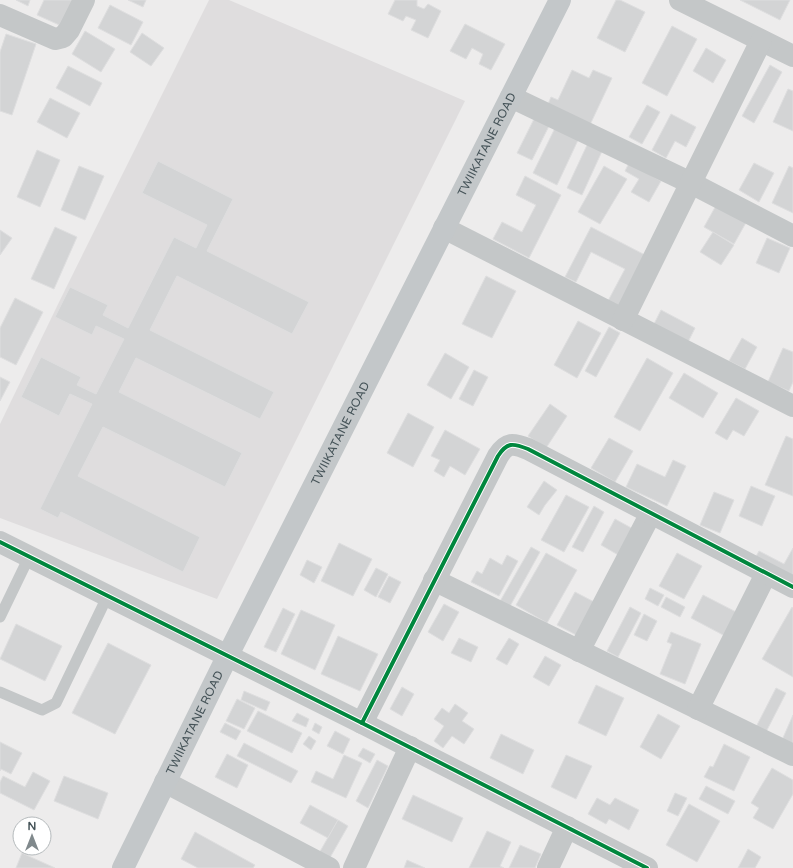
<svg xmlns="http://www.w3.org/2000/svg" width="793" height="868" font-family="'Varela Round',sans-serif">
	<rect width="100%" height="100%" fill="#edecec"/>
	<polygon fill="#dfddde" points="209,0 229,0 465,101 217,599 0,518 0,424 61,298"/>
	<g fill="#d3d4d5" stroke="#dededf">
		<polygon points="16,0 30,0 28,6"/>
		<polygon points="44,0 79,0 66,28 37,15"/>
		<polygon points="128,0 146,0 143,7"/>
		<polygon points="395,0 417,0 417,6 424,9 428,4 441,11 428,38 411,30 416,20 406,16 403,21 388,14"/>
		<polygon points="616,0 620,0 645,12 625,52 597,38"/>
		<polygon points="740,0 790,0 780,20"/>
		<polygon points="110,5 143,22 131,45 98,28"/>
		<polygon points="465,24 505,44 491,70 479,64 483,54 472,48 466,59 450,51"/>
		<polygon points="672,26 697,39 667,96 642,83"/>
		<polygon points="85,31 115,49 101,72 72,54"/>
		<polygon points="142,33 164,48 151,66 130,52"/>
		<polygon points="6,34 36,44 12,115 0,111 0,52"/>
		<polygon points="706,48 726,60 713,83 693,71"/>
		<polygon points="770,65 782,72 754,123 742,116"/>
		<polygon points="68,66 102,83 90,106 56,88"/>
		<polygon points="572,70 589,78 593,70 612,78 588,129 546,109 551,97 558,100"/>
		<polygon points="788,89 793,91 793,131 773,122"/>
		<polygon points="50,98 80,113 67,138 37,122"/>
		<polygon points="647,105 660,112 642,144 629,137"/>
		<polygon points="671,114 696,127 686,147 675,141 666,158 652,150"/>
		<polygon points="535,117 550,124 532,160 517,153"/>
		<polygon points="556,126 579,138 557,185 533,173"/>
		<polygon points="588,143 603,149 582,195 567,188"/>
		<polygon points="37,150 60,160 40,207 17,197"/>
		<polygon points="158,161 233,199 207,251 309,302 292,334 177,276 150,330 274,392 260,419 136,358 119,392 242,453 225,487 103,427 78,476 200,537 183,572 61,512 58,518 40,509 92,404 70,394 59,416 21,397 41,357 81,377 77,385 96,394 124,339 96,326 92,335 55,317 70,287 108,305 103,315 128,328 174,237 196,248 207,225 142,193"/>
		<polygon points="629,163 661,181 649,202 631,192 639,179 625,171"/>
		<polygon points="754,163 774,173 759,202 739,190"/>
		<polygon points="79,166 104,176 85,220 61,210"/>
		<polygon points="604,166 627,179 600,224 578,212"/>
		<polygon points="789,166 793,168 793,213 772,203"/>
		<polygon points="525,176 561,195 529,258 493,239 502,222 522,232 536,205 516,195"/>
		<polygon points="718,202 748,219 734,244 704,227"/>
		<polygon points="55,227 77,237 54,289 31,279"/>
		<polygon points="591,227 647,256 621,307 608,301 625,269 591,252 576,282 565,277"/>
		<polygon points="0,230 12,238 0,255"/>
		<polygon points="713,232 734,245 721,265 700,252"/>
		<polygon points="767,238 790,248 779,273 756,263"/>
		<polygon points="486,276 516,291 492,338 462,324"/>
		<polygon points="15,298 43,312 16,365 0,357 0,328"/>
		<polygon points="661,310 695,328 688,342 654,324"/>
		<polygon points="578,321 601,333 577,378 554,365"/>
		<polygon points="609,327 620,333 596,377 585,371"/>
		<polygon points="742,338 757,347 745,369 729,361"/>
		<polygon points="783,348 793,352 793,382 789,391 768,382"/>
		<polygon points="445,353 469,367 451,399 427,385"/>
		<polygon points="647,358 673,373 640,431 614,417"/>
		<polygon points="474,370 488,377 473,406 459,399"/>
		<polygon points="684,373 718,393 703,418 669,398"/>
		<polygon points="0,377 10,382 0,401"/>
		<polygon points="736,398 759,411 744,436 733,430 727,440 715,433"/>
		<polygon points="550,404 567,416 546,448 528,436"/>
		<polygon points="408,413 434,427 413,467 387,453"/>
		<polygon points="445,430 480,449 465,475 450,466 444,477 434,471 440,460 431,456"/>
		<polygon points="786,436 793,439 793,496 765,485"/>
		<polygon points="609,438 633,451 615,482 591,468"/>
		<polygon points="673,460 686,466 667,506 626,487 637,464 665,477"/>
		<polygon points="544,481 557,490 545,505 539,515 527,507"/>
		<polygon points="751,486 775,496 762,526 739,516"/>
		<polygon points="714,492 734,500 720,533 700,525"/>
		<polygon points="566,495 589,507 564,552 541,540"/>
		<polygon points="594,506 604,512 583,552 572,547"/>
		<polygon points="615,519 635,530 620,556 601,545"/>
		<polygon points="339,543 372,559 353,596 321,581"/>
		<polygon points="531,547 540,552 509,608 499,603"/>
		<polygon points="793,548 793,581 754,560 759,551 784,564"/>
		<polygon points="546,553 577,570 547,623 516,605"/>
		<polygon points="677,553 702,566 684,599 659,586"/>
		<polygon points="507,555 518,561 499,596 471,582 477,571 482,574 490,558 502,565"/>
		<polygon points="307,560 322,567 314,583 300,575"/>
		<polygon points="376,568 388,574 376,597 364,590"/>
		<polygon points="389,576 401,582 390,603 378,597"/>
		<polygon points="650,588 664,595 658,606 645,599"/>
		<polygon points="575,592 600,605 582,638 557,625"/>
		<polygon points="703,595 738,613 725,636 691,618"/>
		<polygon points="666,597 685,607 680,617 661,607"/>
		<polygon points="444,604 459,612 443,641 428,632"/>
		<polygon points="630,607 641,613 618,657 607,651"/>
		<polygon points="792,607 793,608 793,677 762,659"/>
		<polygon points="283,608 295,614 276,652 264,647"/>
		<polygon points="301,610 335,625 315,670 281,654"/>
		<polygon points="644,614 657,621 647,641 634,635"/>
		<polygon points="16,624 62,646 45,681 0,659"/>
		<polygon points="671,632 701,644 685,684 660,674 672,644 667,642"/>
		<polygon points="338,636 378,654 360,691 321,674"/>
		<polygon points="459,638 478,647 471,662 451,653"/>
		<polygon points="509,638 519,644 507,665 496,659"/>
		<polygon points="108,643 151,665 115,734 72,713"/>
		<polygon points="545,656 561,665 549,686 533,677"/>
		<polygon points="596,685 624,698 606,736 578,723"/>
		<polygon points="402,687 414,694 402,716 390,709"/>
		<polygon points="776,688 786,693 766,732 756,727"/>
		<polygon points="244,691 270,702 266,711 241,700"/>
		<polygon points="237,699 255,708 244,729 226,721"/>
		<polygon points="455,704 468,713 462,721 474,729 464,744 452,736 443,748 434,741 444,726 434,719 442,708 449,713"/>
		<polygon points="258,711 302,733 292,753 247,731"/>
		<polygon points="297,713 309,719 306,727 292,721"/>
		<polygon points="658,714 680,726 661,759 640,747"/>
		<polygon points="793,715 793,745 782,740"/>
		<polygon points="225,723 241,731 236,740 220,732"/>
		<polygon points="315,723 322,727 319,734 312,730"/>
		<polygon points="335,731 350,739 343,754 327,746"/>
		<polygon points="501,734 534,750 523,774 490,758"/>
		<polygon points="309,736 316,741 311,750 303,744"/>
		<polygon points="0,742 22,753 11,774 1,769 0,771"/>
		<polygon points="244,743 298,771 291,783 237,756"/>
		<polygon points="724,744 750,757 734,791 704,777 710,766 713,767"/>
		<polygon points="363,748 375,754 370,763 358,756"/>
		<polygon points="227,754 248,765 237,788 215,777"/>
		<polygon points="344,755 362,763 346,798 311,782 316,771 333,779"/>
		<polygon points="566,755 592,766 576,799 551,787"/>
		<polygon points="377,760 388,766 368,808 356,801"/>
		<polygon points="772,768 793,780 793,794 773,829 753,818 759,808 751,803"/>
		<polygon points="33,772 50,781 34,810 0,793 0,782 3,776 25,787"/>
		<polygon points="64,776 108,793 98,819 54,801"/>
		<polygon points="706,786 735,801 728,814 699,799"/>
		<polygon points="675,793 687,798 678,816 667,811"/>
		<polygon points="413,795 463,818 452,842 402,819"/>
		<polygon points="597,798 610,805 615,798 639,810 629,830 609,819 606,824 588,814"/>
		<polygon points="689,804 720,821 697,862 666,845"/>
		<polygon points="310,805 338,820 328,838 300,823"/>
		<polygon points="338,820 348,826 328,861 318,855"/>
		<polygon points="487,831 511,842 500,866 504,868 469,868"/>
		<polygon points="195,832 255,865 253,868 198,868 181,859"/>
		<polygon points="520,845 541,854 535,868 509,868"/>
		<polygon points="748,849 761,857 755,868 738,868"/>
		<polygon points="22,853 55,868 16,868"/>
		<polygon points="407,860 425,868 404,868"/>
	</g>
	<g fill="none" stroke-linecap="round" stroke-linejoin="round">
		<g stroke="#c4c7c8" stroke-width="11">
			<polyline points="0,617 29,557"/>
			<polyline points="0,692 42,710 56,703 108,595"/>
		</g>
		<g stroke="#c4c7c8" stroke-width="22">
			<polyline points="680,0 793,56"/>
			<polyline points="0,15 55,39 63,37 69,30 84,0"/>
			<polyline points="511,97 691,183 793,236"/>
			<polyline points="444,228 793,406"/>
			<polyline points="623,320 761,41"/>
			<polyline points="0,542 362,723 647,868"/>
			<polyline points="434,580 793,755"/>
			<polyline points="579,651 651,513"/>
			<polyline points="698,709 766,574"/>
			<path d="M362,723L498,456C507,442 513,443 528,449L793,587"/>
			<polyline points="165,782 329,868"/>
			<polyline points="354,868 410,747"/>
			<polyline points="548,868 567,827"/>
		</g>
		<path stroke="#c3c7c9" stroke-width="22" id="s1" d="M123,868L228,655L560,0"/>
		<g stroke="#fff" stroke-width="6">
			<g id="cycleway">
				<polyline points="0,542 362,723 647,868"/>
				<path d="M362,723L498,456C507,442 513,443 528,449L793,587"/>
			</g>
		</g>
		<use href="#cycleway" stroke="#00873e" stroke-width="4"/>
	</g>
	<g text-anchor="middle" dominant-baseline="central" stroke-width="3.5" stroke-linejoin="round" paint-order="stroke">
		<g font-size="12" fill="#455358" stroke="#fff">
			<text stroke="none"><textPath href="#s1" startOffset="810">TWIIKATANE ROAD</textPath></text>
			<text stroke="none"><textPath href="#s1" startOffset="486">TWIIKATANE ROAD</textPath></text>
			<text stroke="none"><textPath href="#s1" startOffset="162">TWIIKATANE ROAD</textPath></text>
		</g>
	</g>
	<g transform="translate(32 836)"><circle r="19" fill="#ffffff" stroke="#b5babc"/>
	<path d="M0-3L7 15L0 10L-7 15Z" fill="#80898c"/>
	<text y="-6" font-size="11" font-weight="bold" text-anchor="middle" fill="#455358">N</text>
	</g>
</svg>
